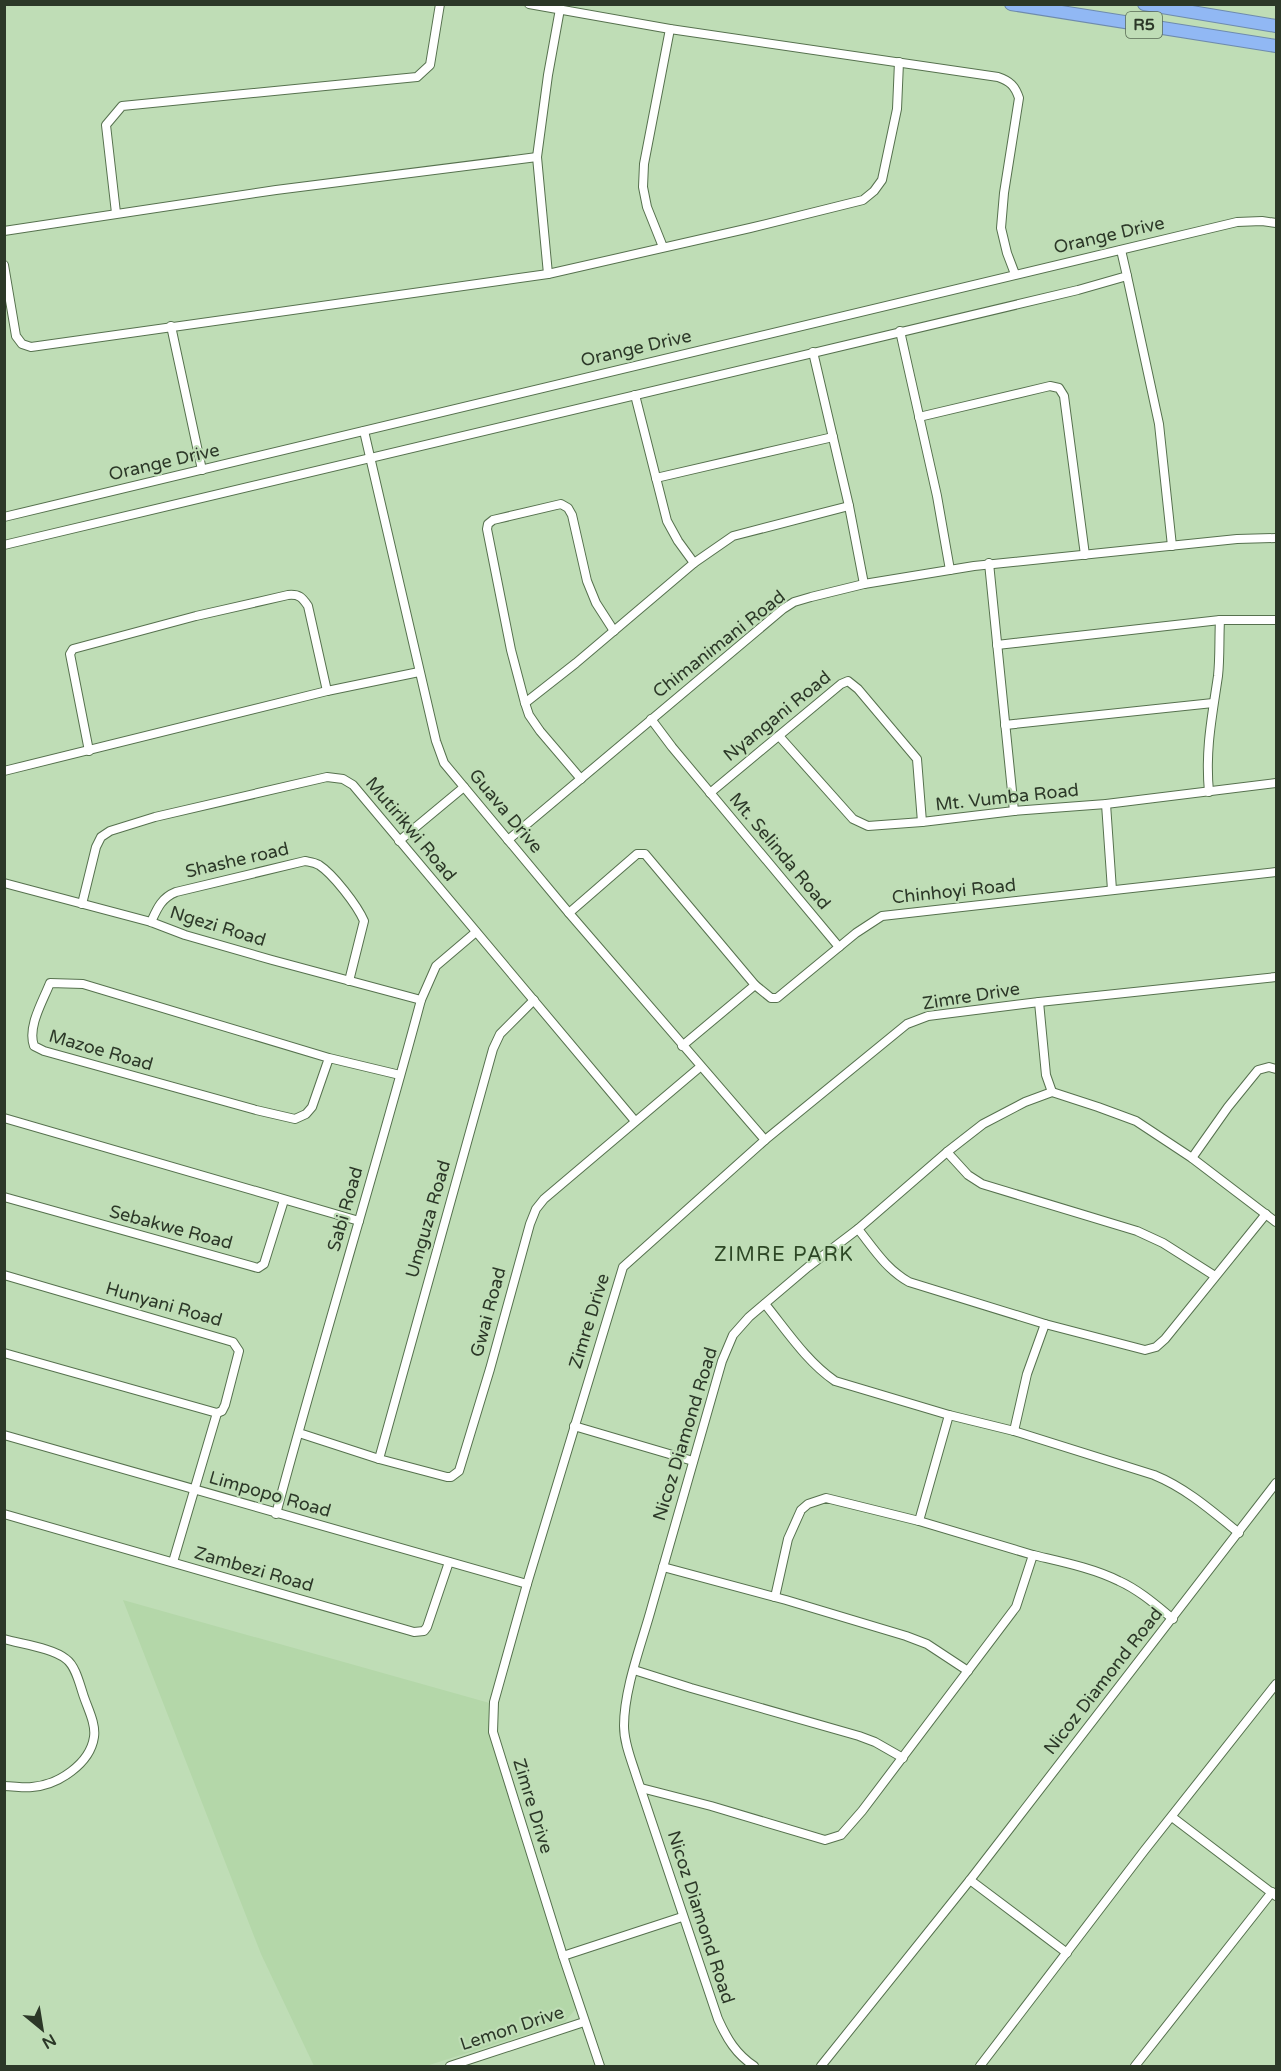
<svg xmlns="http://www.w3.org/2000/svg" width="1281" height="2071" font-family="'Varela Round',sans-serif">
	<rect width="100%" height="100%" fill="#bfddb6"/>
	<polygon fill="#b4d7a9" points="123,1600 493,1704 491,1730 581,2002 565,2022 426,2066 314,2066 261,1954"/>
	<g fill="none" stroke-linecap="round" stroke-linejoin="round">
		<g stroke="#56714e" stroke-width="10">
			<g id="minor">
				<path d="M529,4L670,29L998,77C1010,81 1015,86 1019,98L1004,193L1001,228L1007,253L1015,274"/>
				<polyline points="116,213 106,125 122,106 417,77 430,65 440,4"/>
				<polyline points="4,231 276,190 537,157"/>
				<polyline points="663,247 647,207 643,187 644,164 670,29"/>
				<polyline points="4,265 16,336 22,344 31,347 548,274 750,228 863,200 874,191 882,180 897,109 899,62"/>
				<polyline points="548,274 537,157 548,75 560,9"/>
				<polyline points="1127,276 1159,424 1172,546"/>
				<polyline points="171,326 202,470"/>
				<polyline points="900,331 937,496 950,570"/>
				<polyline points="813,352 849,506 864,584"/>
				<polyline points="635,395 667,521 678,541 694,563"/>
				<polyline points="919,417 1050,386 1059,388 1064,396 1085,555"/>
				<polyline points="364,431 436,741 444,763 569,913 765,1140"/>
				<polyline points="656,478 833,437"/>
				<polyline points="4,517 1237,222 1262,221 1276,223"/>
				<polyline points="4,545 1078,290 1127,276 1121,250"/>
				<polyline points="989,563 1014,811"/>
				<polyline points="997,645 1220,620 1276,620"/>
				<polyline points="525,703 576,663 694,563 733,536 849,506"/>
				<polyline points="651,719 672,747 839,947"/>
				<polyline points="1005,725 1213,703"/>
				<polyline points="779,736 853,819 868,826 922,822 1014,811 1106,804 1276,783"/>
				<path d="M89,751L70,654L73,649L196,616L288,595C299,594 302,597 308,606L327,691"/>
				<polyline points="4,771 327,691 419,672"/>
				<polyline points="581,779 540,731 529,715 525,703 511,650 487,529 488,524 493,520 561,504 568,508 572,515 587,581 596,603 614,631"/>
				<path d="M1209,792C1205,750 1212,717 1218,676C1220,658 1219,638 1220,620"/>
				<polyline points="710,793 841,684 848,681 858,689 917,759 922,822"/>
				<polyline points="1106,804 1112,890"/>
				<polyline points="508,840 783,609 794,602 811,597 864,584 974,566 1237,539 1276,538"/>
				<polyline points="399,841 464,787"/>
				<polyline points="4,883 151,922 185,935 272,960 421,1000"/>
				<polyline points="82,904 96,847 101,837 110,831 155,817 327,777 343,779 353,785 635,1121"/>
				<polyline points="569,913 637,854 645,854 755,985 771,998 777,998 856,933 882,916 1276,872"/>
				<path d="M151,922C157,909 161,898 176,892L305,861C310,862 314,862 319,865C333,874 357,905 364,921L349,981"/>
				<polyline points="1039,1002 1046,1075 1052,1092"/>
				<polyline points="682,1046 755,985"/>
				<path d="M329,1058L312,1107L306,1114L295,1119L256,1110L44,1051L34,1046C27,1027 43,1001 50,983L83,984L329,1058L400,1075"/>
				<polyline points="4,1118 359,1221"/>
				<polyline points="947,1152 968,1175 982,1184 1137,1231 1163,1243 1215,1276"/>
				<polyline points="1192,1158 1228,1107 1258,1070 1269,1067 1276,1069"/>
				<polyline points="4,1197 258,1268 264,1264 284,1200"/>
				<path d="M858,1229C874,1249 886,1269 909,1282L1045,1324L1145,1350L1156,1347L1165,1339L1266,1214"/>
				<polyline points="4,1275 233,1342 239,1351 225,1405 222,1411 217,1413 4,1353"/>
				<path d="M765,1304C786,1330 807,1362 835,1381L949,1415L1014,1431L1154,1475C1186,1488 1212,1511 1239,1533"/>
				<polyline points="574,1426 693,1461"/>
				<polyline points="1014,1431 1027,1374 1045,1324"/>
				<polyline points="299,1433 379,1459 447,1477 451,1477 459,1471 490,1369 530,1224 536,1209 544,1199 700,1067"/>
				<polyline points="4,1435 527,1584"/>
				<polyline points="379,1459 493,1049 500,1034 534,1000"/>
				<polyline points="4,1514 414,1632 424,1631 427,1627 449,1562"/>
				<path d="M276,1514C322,1342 375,1172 421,1000L436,966L476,932"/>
				<polyline points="919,1521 949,1415"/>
				<path d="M1033,1555C1062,1562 1093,1568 1119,1581C1139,1590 1156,1605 1173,1619"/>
				<polyline points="173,1562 217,1413"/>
				<polyline points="663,1567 786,1600 906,1636 927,1644 968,1671"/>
				<path d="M4,1639C21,1644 53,1648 66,1659C76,1666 80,1686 84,1697C88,1709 96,1724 94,1737C90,1764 58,1785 32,1787C23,1788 14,1786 4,1786"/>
				<polyline points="634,1670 691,1688 859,1736 875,1742 903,1758"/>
				<polyline points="641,1788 711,1806 825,1840 841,1835 862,1811 1016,1607 1033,1555 919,1521 826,1498 808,1504 801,1510 788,1539 775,1597"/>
				<polyline points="1172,1817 1276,1896"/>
				<polyline points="970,1880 1067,1953"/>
				<polyline points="563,1956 682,1917"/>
				<polyline points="450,2066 584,2022"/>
				<polyline points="600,2066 563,1956 493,1732 494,1702 527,1584 623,1267 765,1140 907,1024 928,1016 1039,1002 1276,977"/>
				<path d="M754,2066C736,2054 727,2039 718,2019L636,1775C631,1759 624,1743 624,1726C624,1688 642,1643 652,1606C675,1524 699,1443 722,1361L733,1335L749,1317L808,1267L858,1229L947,1152L983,1124L1025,1102L1052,1092L1098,1107L1136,1121L1192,1158L1276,1222"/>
				<polyline points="821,2066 970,1880 1276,1483"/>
				<polyline points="980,2066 1144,1851 1276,1684"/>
				<polyline points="1135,2066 1272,1892"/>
			</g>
		</g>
		<g stroke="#6e8bad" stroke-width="14">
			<g id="highway">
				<polyline points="1011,4 1276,46"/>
				<polyline points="1144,4 1276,26"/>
			</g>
		</g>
		<use href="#minor" stroke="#fff" stroke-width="8"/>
		<use href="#highway" stroke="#91b8f4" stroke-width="12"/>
	</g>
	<g text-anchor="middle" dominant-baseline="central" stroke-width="4.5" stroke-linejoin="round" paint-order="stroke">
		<rect fill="#bfddb6" stroke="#586a53" stroke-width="1.5" x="1126" y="12" width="36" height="26" rx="4.5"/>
		<g font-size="16" font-weight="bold" fill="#2c3828">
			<text x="1144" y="25">R5</text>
		</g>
		<g font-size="18" fill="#2c3828" stroke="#bfddb6">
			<text transform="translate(1109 235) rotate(-13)">Orange Drive</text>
			<text transform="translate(636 348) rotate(-13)">Orange Drive</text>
			<text transform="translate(164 462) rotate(-13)">Orange Drive</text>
			<text transform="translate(719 644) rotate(-38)">Chimanimani Road</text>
			<text transform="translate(777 716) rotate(-39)">Nyangani Road</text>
			<text transform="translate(1007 797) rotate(-6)">Mt. Vumba Road</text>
			<text transform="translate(506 811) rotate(50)">Guava Drive</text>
			<text transform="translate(411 829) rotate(50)">Mutirikwi Road</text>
			<text transform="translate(780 851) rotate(50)">Mt. Selinda Road</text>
			<text transform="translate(237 860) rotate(-13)">Shashe road</text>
			<text transform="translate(954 891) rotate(-6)">Chinhoyi Road</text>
			<text transform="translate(218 926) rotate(17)">Ngezi Road</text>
			<text transform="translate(971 996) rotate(-9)">Zimre Drive</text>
			<text transform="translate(101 1050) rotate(16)">Mazoe Road</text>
			<text transform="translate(345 1209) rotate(-74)">Sabi Road</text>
			<text transform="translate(428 1219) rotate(-74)">Umguza Road</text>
			<text transform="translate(171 1227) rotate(15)">Sebakwe Road</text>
			<text transform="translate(164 1304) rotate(16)">Hunyani Road</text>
			<text transform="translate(488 1312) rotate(-75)">Gwai Road</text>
			<text transform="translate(589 1321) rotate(-73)">Zimre Drive</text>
			<text transform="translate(685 1434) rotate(-73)">Nicoz Diamond Road</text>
			<text transform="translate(270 1494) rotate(16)">Limpopo Road</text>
			<text transform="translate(254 1569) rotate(16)">Zambezi Road</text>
			<text transform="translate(1103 1681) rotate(-52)">Nicoz Diamond Road</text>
			<text transform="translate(533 1806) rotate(73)">Zimre Drive</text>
			<text transform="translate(701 1917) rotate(72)">Nicoz Diamond Road</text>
			<text transform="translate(512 2028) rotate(-18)">Lemon Drive</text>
		</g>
		<g font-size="20" letter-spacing="1.5" fill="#2d4725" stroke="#bfddb6">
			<text x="784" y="1255">ZIMRE PARK</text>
		</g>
	</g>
	<rect width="1281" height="2071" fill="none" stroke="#2c3828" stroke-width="12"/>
	<g transform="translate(42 2029) rotate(150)" stroke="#bfddb6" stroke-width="4.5" paint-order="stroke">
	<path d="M0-4.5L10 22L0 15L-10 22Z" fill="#2c3828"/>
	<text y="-9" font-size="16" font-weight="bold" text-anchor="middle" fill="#2c3828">N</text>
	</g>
</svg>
